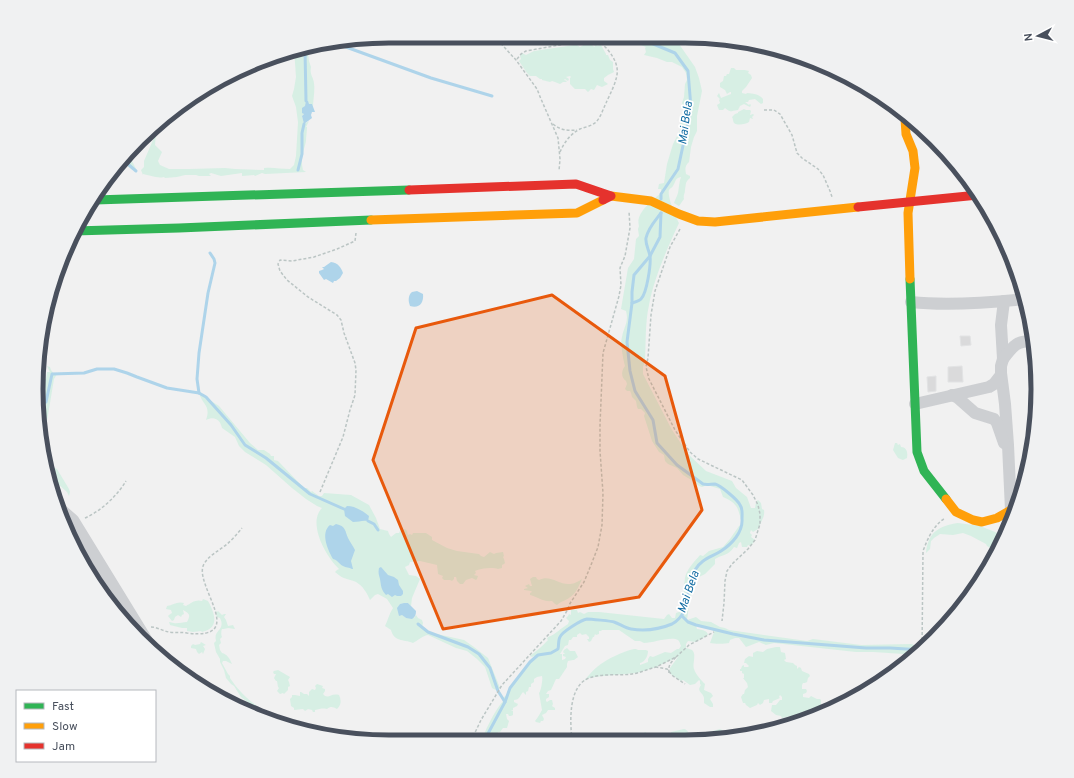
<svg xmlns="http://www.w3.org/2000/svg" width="1074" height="778" font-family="Overpass,sans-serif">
	<rect width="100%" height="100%" fill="#f1f1f1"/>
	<g fill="#d7efe4">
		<path d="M600,36H662L663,37H671L679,44L695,67L699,78L702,91L697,116V131L694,137L691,147L689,162C685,166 685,168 686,174L690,176V178C685,182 686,184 685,190C685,194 683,195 684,199L679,206L674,203C675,200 677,196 678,193C679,188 679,182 681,177C675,178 676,181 673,186C672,188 670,188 669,190C667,197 676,217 679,223C667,249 654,278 649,305C645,323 646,343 645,361L643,367V374L672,430L688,454L706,471L732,481L736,488L747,497L751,508H755L756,502L758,500L761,503L762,509L764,510C765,517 761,522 758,529L753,532L751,530L750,533L752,535L751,537L755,540L751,546L748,545L747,547H742L741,542L739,543L737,548L734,547C728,556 723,554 715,559V564L705,574L695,579L693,582L692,586L693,589L690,599L687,620L696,617L701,621L711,622L720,627L725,628L729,630L807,641L813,639L861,645L912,644C915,646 918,647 921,644L923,646L925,647L916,655L909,653L904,654L873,652H856L774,643L766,645L759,642L746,647L739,638H735L730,640L729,643C725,644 714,644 710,643L714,632L712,629L696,625L697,629C702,630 707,630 708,635L696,642L688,641L686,644V648C688,649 691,649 692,650C697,654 692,664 694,669C696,675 701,680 705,684L704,690L711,693L713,696L710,699L713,704V707H710L704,703C704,701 704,700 704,698C703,692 696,692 701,685L700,684V681L699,680L695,684L690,685L683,680L681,681L669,673L670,668L678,657L656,667L637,673L602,676L589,678L584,681C588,676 592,671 597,667C607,659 621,652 634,649H636L638,650H646L648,651C648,656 645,662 640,663V665L648,662V659L650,656L653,657L665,652L671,653L677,649H679L681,646C680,644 680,642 678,640C671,636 653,643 644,643L640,641H635L619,630H602L601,631H599V634L596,635L595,634L594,637H593L591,641L589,642L587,639H589V637L586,634L582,635L580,633L577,635V637H573L571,640H569L568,645L565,646L560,654H562V660L565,659L566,657L563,656V654H565L563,652L564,650L567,648L570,651H575L578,657L574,660H573L568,661L567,664V667L559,679H556L551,690L548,691L546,694H549V697L546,699V701L547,702L550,700H552L553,704L552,706L555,708V710H548L546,713L542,715L544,719L543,721H541L540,723L536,722L535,721C538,717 540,714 542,710L539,693C541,691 543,679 542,676L537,677L534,679V682L531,684V687H529L528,691L526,692V695L523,692C520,695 520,700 514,700V702L518,704L517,706L513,708V710L511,711H513V715L511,716H509L508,714H506L507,719L509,721L507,728H503L500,732H498L496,738L501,740L480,741C481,737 484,735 485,732C490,721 496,709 504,700V697L508,694L510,688L530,662L534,659L535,656H534L532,657L530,656C536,651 543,646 548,640L547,639L548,637C555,635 561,628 568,624L569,621L566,618L568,616L569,614L571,615V610H577L578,613L580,612L584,614L588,612H599L664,619L667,615L669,614L672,618H675L676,613L679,612C685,603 683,589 685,578C686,570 695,561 700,555L703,556L709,551L723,547L730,539L739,526L742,524C738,509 739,504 723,497L720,489L707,485L702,487L699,486L693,481L683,475L677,468L668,464L665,461L664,455L659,452L652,441L644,416L645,413L641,409H638L637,407L636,401L632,397L631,393L630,391H627L625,389L627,384L626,381C621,378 621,371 625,366C623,359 620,343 622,337C624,326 629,322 626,311L621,309L628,268L634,259L636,239L639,236L638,229L639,226C635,213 652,201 661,193V189H658L659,184L664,183L667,164L673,144L680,130L681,117L684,111L682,103L684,97L685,84L687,80L686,73L682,67L672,62H667L657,58L644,55L646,52L645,48L646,47L636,43L635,41L631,42L624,39L611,40L606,38H602Z"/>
		<polygon points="595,43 596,44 597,46 601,45 606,54 606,55 608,55 610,60 613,62 613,69 614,72 608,75 604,78 604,81 608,84 602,87 597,85 594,90 591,89 588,92 585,89 575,89 570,84 570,78 571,77 570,76 566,77 569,79 568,81 565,79 564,80 567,81 566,82 563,82 560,84 555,82 552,81 550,82 542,80 542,79 540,79 536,76 530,76 527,73 519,61 521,59 520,56 522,53 526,55 534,51 574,45 577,45 580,47 585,44 592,44 593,46 595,47 594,44"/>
		<path d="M314,46L308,53L309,61L311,67C310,72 311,74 313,79C316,88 313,98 313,108L312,104L302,116L304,124L309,121L306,127H307C307,132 306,136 306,141C304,151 300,158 303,170L306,172L265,174L262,173L255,176L254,175L242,176V173L221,176L211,173L209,174L211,176H199L196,175H185L177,177L165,178L164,177C157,179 150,175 143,174V175L141,170L144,167V161L156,133L155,145L162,152L158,161L160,165L169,169H189L225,168L235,169L264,170V168C273,167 281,169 290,169L294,165L296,156L298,122L296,107L292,96L294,89L296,77L294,49L297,48Z"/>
		<path d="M731,68H734L736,70H745L749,71L748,73L751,75L752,78L746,87L742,91V93L746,94L747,93C753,94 758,93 763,99V103L761,104L755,99L749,100L748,102H745L749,105L750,104L751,105L750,107L744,104L740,106L738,110C730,111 731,113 725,108L723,110H719L717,105L720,103L719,100L720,99L717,96L719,93L721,98L731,94V92H730L727,94L725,90L720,87V83L723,81L724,76H726L727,74H729Z"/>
		<path d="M744,109L746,110H750L751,111L750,115L753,114L754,115L752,117L753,119L750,118L749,122C746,124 738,126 734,123C733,122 733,118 732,117L735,114L738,113V112Z"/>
		<path d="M125,155L132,161L136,169L133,170C130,169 128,166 125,164V162L121,161Z"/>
		<polygon points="47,366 50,367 51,370 54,374 57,374 54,379 47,421 45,439 48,454 47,459 51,466 57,469 69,489 70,492 69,496 67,492 57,483 52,471 47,465 41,442 44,395 41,379 46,379 47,372 50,372"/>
		<path d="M199,393L219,406L250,443L258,450H264L270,454L271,456H274V460L278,461L304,488H307L311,492L312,491L319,496H322L324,493L351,495L369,505L376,518L380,529L388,531L389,534L391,537L396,533H399L400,531L405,529L407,531L408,535L410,534L412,535L413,533H426L432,537V540L447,548L457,551L479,554L481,556L484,557L490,552L494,554L496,553L503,552L504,556L503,557L504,559L505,563L504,564L502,565V568L498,569C493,567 481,568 475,571L476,573L474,575L478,576L477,579L476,580L472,578L466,580L463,584H460L457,581L456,577H454V579L452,581L450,580H444L442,578L443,576L438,574L437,565L420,561L410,562L409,565L405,567L409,575L416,576L420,579L412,598L411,606L408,603L400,604L399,607V612L406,618H414L416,615L418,618L422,620L423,623L422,627L428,632L464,640L474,647L488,658L500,688L498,691L492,688L485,667L477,659L467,651L456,648L428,635C424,635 417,641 413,643C403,639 394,642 391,630L385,626C388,620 389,614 393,608L387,599L378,594L375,595L370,600C367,593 363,586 356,582C347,578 344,580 335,572L337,570L339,569C326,557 307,523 322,508L317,506L306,499L292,488L266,465L245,452L239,446L235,437L222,428C220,419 214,416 206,420C211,405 203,406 199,393Z"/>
		<path d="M895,443H897L898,445L900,444L901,447C907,447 908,453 907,458L903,460L898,458L893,450Z"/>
		<path d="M958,523L980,526L1005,536L1001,545L997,552L987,546L986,544L971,536L963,533L953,535L940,534L934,538L931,541L930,549L926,553C928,532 939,526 958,523Z"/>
		<path d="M533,577H536L537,579L539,580C550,574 559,585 570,584C574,584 579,581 582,579C579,586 576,594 569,598C565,601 561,601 557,605L555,604L552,601C543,602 538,597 530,595V593L532,592L531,591L524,590V589L528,588L525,586L529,584L530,586H532L530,579Z"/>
		<path d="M203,599L208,601C214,612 221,628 202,632L201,631L193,632L187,631V628H182L170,625L169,622C171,622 172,623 174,623C177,624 183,622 187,622C190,616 191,614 183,610L184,614L182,615L181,617L178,615L175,617L174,620L172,621L168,616L169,615L172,613L171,610L166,609L167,606C173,605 177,601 184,603L183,605L186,606C191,603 196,599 202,601Z"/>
		<path d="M215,611L217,612L218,611L222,615L224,614H226L224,617L226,620L228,626L233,625L235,629L228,628L224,629H222C221,631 221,635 222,637L220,639L221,643L219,645L220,650L222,653C227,654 230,659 232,664L226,661H223L222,663L228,674L230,676V678C247,704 267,712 293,728L286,726L246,701L241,697L234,686L231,684L226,678L224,670L220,662V659L216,652L214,643L216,641C213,629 226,631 220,618L217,617Z"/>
		<polygon points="201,642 206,645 203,646 205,649 203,654 202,652 199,654 197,652 196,649 191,648 191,646 193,644 195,645 200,644"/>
		<polygon points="776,647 780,647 781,652 785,653 786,659 784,660 786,662 793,663 795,665 797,666 797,669 799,667 801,668 802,671 809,674 810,676 808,678 807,682 805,683 803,683 802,685 802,689 806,689 807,691 806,693 803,694 803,697 809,698 811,696 817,699 820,699 821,700 821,705 822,708 820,709 822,712 787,722 789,720 792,720 791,716 782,718 781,716 776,715 771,711 772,705 776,705 780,700 782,700 782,697 780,695 779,697 780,698 773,701 772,703 769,703 769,699 764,700 763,703 760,705 758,703 757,705 750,708 746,705 745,703 743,703 741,697 743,694 744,694 745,690 748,687 747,683 743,678 744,678 744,674 742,673 742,671 740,671 740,669 741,669 742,666 744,665 744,667 748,667 749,666 746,663 744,663 745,659 749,656 753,657 753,653 757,651 763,652 767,649"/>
		<polygon points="278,670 290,677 288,680 289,682 290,686 288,687 288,690 284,694 283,693 280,694 277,691 279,688 278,687 277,681 276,681 274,678 276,674 274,674 273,672 274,671"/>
		<path d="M317,684L323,686L322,688L325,689V691L323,694L325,696C330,698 331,693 339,695C341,700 342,704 337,709C333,707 331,706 327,709C322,708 320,709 315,710V712H313L312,710L308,709L305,711L303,709L294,710V708L291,706L290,699L292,697V695H295L300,696V692H301L304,694H307L309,696V692L312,689L315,690L316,688L315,686Z"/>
		<path d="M684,729C689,730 689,736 692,738L696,736L698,737L700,734L702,735L701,738L704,739L635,740L634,737L640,734L641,736L645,732L651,736L656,735L663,738L664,734L671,733V732Z"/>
		<polygon points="720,729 722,730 723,734 734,736 735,738 731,739 705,739 708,737 709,739 712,738 709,732"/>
		<path d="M414,734L422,737L417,738V739H419L418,741H366L359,740L363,737L364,740L366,738H372L371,735C377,736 381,739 387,740C395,740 404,736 412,736Z"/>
	</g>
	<g fill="#aed4ea">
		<polygon points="306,101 308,101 309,104 312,104 315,112 312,112 311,115 312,118 304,124 302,116 304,114 302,113 302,108 305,106"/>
		<path d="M331,262C338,263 341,267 343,273L340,278L336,281H334L333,283L326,279L324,280L319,273V271L322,270L324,269L322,267H324Z"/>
		<path d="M417,291L423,294C424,303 419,309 410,306C408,301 408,295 412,292Z"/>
		<path d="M347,506C355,506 363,511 369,516L368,521C362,520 359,522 353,522L345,516L344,509Z"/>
		<path d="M336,524C346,526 345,531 348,538C350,542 353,546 355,550L351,561L353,569H352C349,567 346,568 343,566C339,564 338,560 333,559C328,550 320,533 330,525L333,526Z"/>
		<path d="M381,567L388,575L394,577L398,580L399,585L403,591V594L401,596H397L395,595L392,597L388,594L386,595C381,590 381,585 380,579C379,575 378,573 379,568Z"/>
		<path d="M404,603H408L416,611C416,615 415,617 412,619L406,618L402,615L399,616L397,608L400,604Z"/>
	</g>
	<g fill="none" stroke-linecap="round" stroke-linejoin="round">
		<g stroke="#aed4ea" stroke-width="3">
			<polyline points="634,36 675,53 688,71 691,108 678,169 661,194 661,199"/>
			<polyline points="335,43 431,78 492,96"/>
			<polyline points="306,101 305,50 307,47"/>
			<polyline points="122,159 136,171"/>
			<polyline points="298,170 302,154 302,133 304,124"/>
			<path d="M632,303C635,302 639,301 641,299C647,293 651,264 650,256C649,250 645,244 646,238C648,228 655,221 661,213"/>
			<polyline points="199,393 197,379 199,353 208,293 215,263 214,259 210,253"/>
			<polyline points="46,402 52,374 84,373 97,369 114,369 127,373 137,377 167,388 199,393 206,397 231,425 245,445 266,458 310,494 344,509"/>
			<polyline points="368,521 374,524 378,530"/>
			<polyline points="682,616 688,622 696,625 733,634 764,640 866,648 890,648 922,650"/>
			<polyline points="418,624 428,632 468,647 479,654 490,668 498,691 505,702"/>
			<path d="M484,741L505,702L510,688L530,662L538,655L551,653L558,649C559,645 558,640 560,637C562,632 581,620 587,619C589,619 612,621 614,622C620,624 625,628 631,629C644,631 660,629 672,624C693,613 684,586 695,570C701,559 712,557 721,551C732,544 743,532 742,519C742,514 743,509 740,505C738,500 720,485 715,484C711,484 707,485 703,484L677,465L657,443L653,420L635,391L630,371L627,342L632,303V292L634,275L650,256L660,237L661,213"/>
		</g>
	</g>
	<g fill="#dadadb" stroke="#e2e3e4">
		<polygon points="960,336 970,336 971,345 961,346"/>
		<polygon points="962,366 963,382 948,382 948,367"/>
		<polygon points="936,376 936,391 928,392 927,377"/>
	</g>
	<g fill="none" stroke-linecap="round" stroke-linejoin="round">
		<g stroke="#bbc5c4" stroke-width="1.5" stroke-dasharray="3 2" stroke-linecap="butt">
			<polyline points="494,36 516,60 537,89 541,99 558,138 560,159 559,171"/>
			<polyline points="517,59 521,54 526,51 582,41 588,39 591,36"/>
			<polyline points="764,110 774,110 780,114 792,135 797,153 802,158 818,169 823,175 830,191 832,197"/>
			<path d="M553,124C560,130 568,131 577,130"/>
			<path d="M560,152C564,143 570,134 580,129C585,127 592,126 596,122C601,117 603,109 606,103C610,94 619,78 617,68C615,55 603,44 593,36"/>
			<polyline points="680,229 670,247 655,291 651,315 648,358 646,367 649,379 675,430 690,452 698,459 742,480 753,495 758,505 760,514 760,524 755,540 748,549 732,564 727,571 725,581 724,603 722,621"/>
			<polyline points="320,492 343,437 350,410 355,395 356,370 355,363 344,333 341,320 337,315 308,297 287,280 280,271 278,264 280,260 292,261 314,257 337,249 355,241 356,233"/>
			<path d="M85,518C101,511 117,496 126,481"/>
			<polyline points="1000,530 1006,533"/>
			<path d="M151,627C157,627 163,631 169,632C175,633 181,632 187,633C250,641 192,584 204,564C209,555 219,551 227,544C232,540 237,534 242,528"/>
			<path d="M922,650L923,551C928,538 933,526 945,518"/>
			<polyline points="676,657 689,645 714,632"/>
			<path d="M669,673C668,664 671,663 676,657L656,667L667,669L673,676L685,684"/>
			<path d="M572,740C570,722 568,686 589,678C602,673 618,676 632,674C640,673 648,669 656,667"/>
			<polyline points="471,741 481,720 502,685 561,621 568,609 569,605 584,582 591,565 598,547 602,525 603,493 600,451 600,425 603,353 619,296 621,285 620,268 625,256 630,228 629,211"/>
		</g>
		<g stroke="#cdcfd2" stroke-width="12">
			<polyline points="1004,301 1001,325 1003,359 1001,366 1001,373 1005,404 1008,445 1011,510"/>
			<path d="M911,302C948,306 987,303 1025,299"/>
			<path d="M1003,359C1013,346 1017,340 1034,341"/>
			<polyline points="952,395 958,398 975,413 994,419 997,423 1004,443"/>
			<polyline points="915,404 989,387 994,384 1001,375"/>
			<polyline points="58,507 73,520 152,649"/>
		</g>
		<g stroke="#30b455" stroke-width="9">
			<polyline points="95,200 409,190"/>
			<polyline points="74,231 179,228 371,220"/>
			<polyline points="910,279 917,452 924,471 946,499"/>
		</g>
		<g stroke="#ff9f0a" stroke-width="9">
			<polyline points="905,119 906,134 913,151 915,168 908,213 910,279"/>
			<polyline points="611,196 651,201 679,214 698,221 715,222 858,207"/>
			<polyline points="371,220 577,213 603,200"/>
			<polyline points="946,499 956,512 973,520 982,522 997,518 1011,510 1014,511"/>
		</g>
		<g stroke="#e5322d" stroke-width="9">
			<polyline points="409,190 576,184 611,196 603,200"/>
			<polyline points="858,207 978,195"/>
		</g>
	</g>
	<path fill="#e8590c" fill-opacity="0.2" stroke="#e8590c" stroke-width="3" stroke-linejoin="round" d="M552,295L665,376L702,510L639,597L443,629L373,460L416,328Z"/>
	<g text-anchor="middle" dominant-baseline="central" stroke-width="3.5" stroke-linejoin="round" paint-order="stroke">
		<g font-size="12" font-style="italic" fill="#156ea4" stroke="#fff">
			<text transform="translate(686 123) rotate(-82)">Mai Bela</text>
			<text transform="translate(689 592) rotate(-71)">Mai Bela</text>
		</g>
	</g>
	<path d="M0 0H1074V778H0ZM389 43H685A346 346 0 0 1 1031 389V389A346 346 0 0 1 685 735H389A346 346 0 0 1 43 389V389A346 346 0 0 1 389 43Z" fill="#f0f1f2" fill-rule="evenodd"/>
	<path fill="none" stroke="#49505d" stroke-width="5" d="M389 43H685A346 346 0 0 1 1031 389V389A346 346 0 0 1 685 735H389A346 346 0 0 1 43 389V389A346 346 0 0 1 389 43Z"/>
	<rect x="16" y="690" width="140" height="72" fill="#ffffff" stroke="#b6b9be"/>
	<rect x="24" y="703" width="20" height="6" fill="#30b455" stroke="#b6b9be"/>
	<text x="52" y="710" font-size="12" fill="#49505d">Fast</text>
	<rect x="24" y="723" width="20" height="6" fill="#ff9f0a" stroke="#b6b9be"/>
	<text x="52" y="730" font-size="12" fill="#49505d">Slow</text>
	<rect x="24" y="743" width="20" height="6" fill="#e5322d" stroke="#b6b9be"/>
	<text x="52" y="750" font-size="12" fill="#49505d">Jam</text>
	<g transform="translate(1038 36) rotate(263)" stroke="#ffffff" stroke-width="3" paint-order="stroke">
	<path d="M0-3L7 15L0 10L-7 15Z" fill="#49505d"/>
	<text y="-6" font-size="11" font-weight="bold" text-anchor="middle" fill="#49505d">N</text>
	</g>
</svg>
